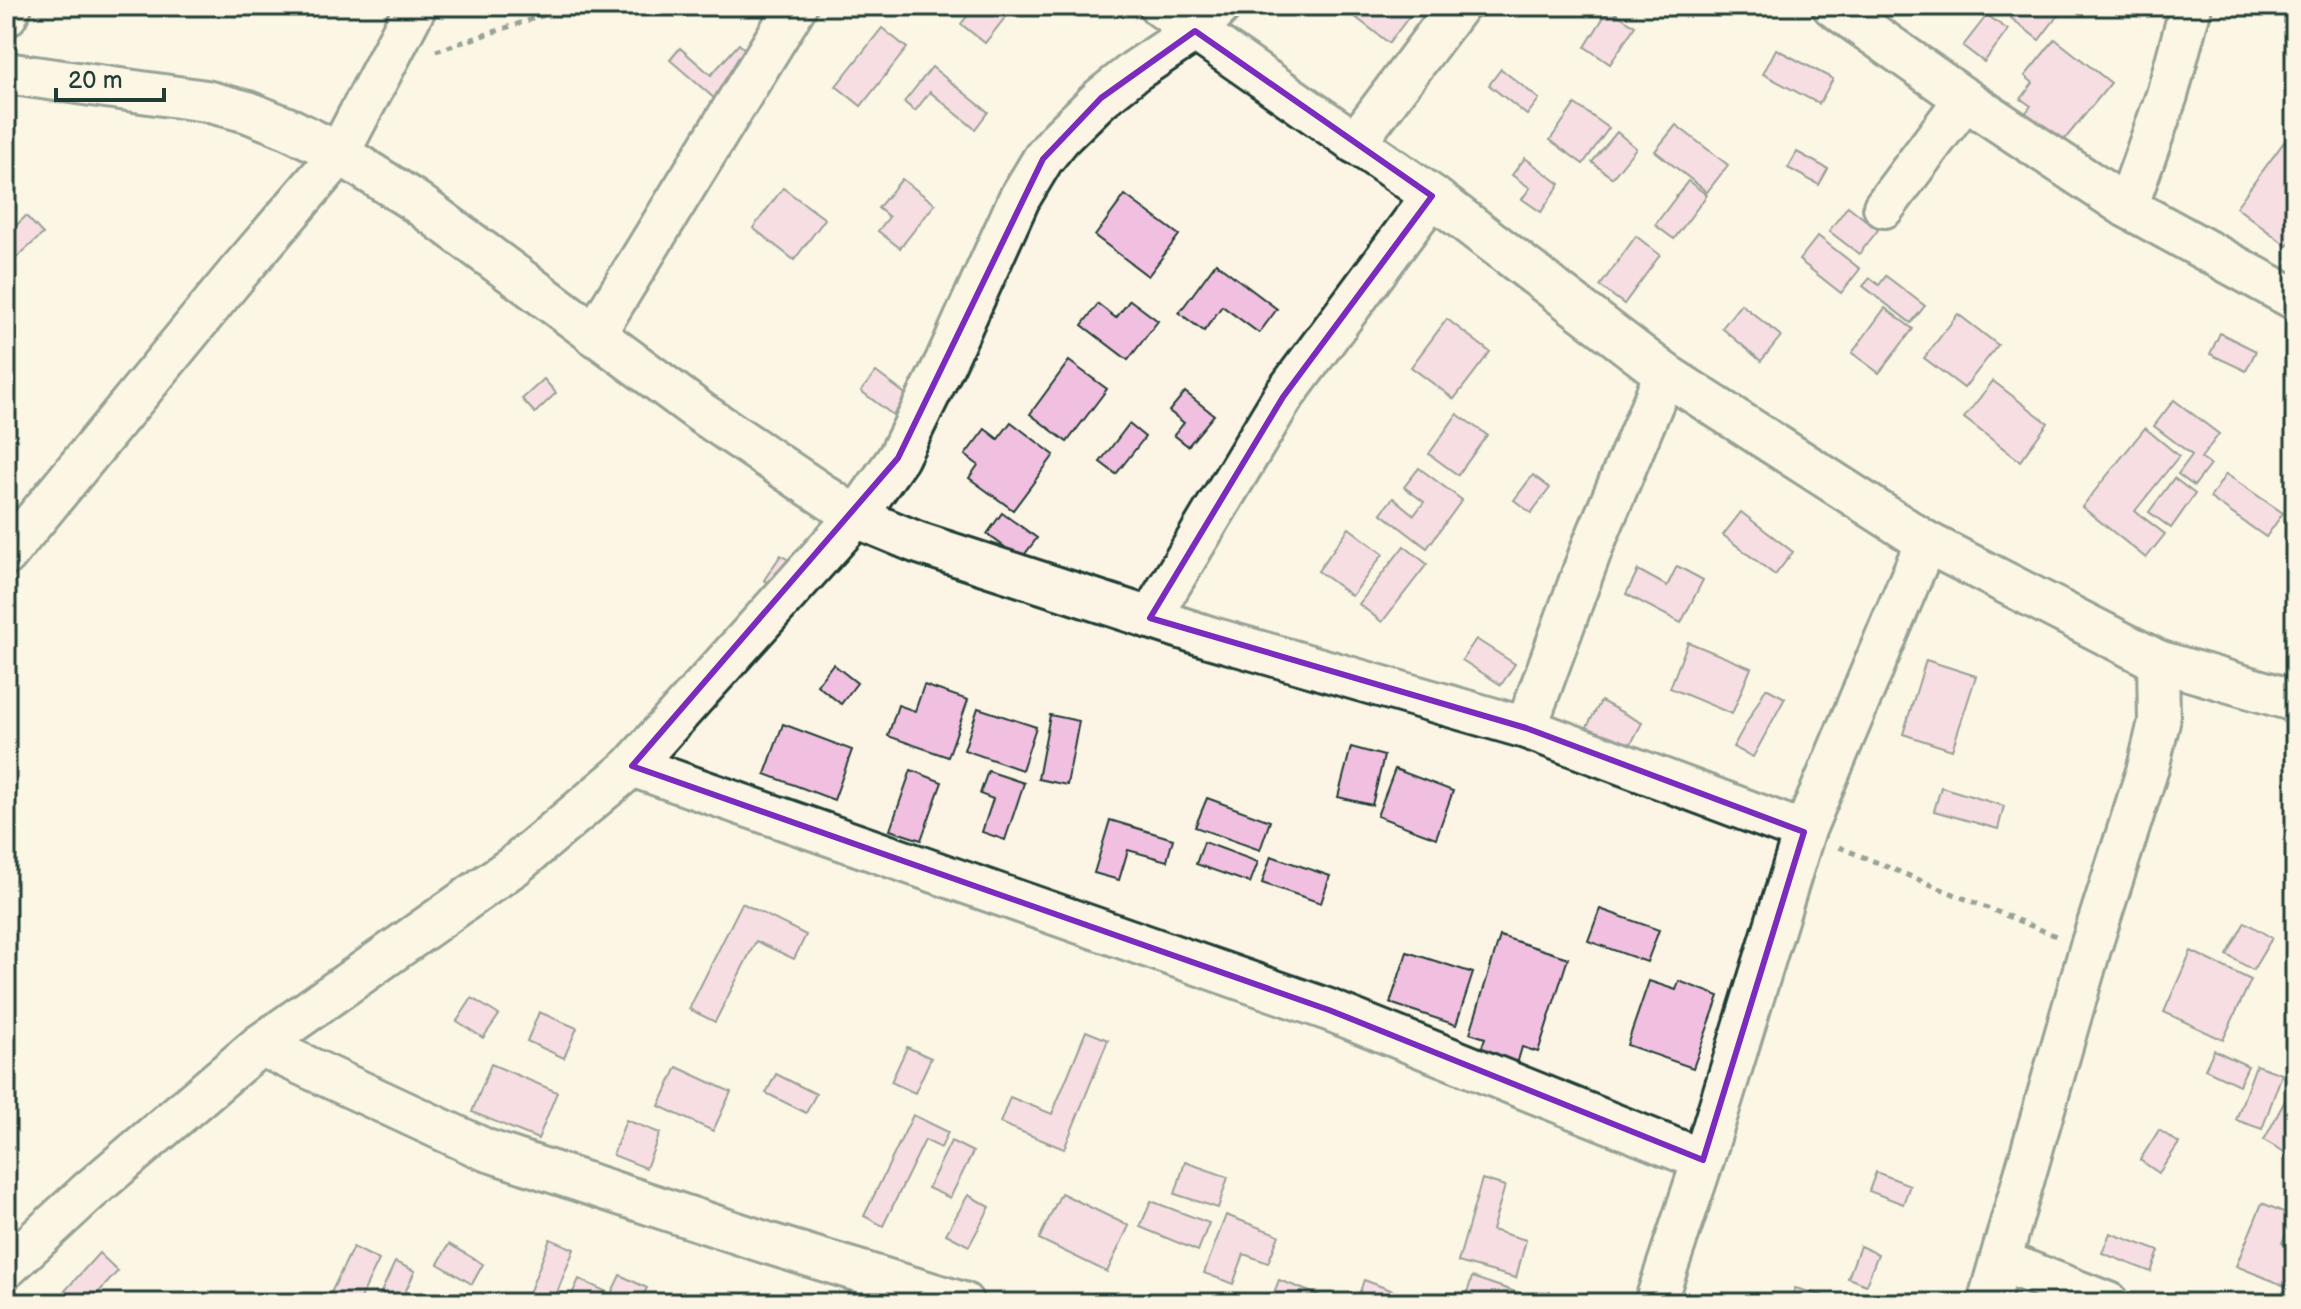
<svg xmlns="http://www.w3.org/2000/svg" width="2301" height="1309" font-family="'Balsamiq Sans',sans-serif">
	<rect width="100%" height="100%" fill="#fcf5e5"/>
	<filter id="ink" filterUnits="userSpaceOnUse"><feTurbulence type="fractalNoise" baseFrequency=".0125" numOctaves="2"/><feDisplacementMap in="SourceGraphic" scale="16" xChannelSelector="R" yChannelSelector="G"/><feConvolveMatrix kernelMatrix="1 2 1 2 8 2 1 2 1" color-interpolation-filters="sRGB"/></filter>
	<g filter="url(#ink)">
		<g fill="#f1c0e1" stroke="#1f3d34" stroke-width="2">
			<polygon points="975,6 1014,6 985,43 961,24"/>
			<polygon points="1341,6 1417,6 1389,43"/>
			<polygon points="2020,6 2065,6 2039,40 2011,18"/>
			<polygon points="1609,9 1635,26 1610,64 1585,47"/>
			<polygon points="1987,15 2008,30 1984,62 1963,46"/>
			<polygon points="882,28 907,48 861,106 836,86"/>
			<polygon points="2055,39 2111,83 2060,145 2023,116 2031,106 2021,99 2033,83 2025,76"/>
			<polygon points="739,44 753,56 715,99 670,60 680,48 711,75"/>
			<polygon points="1776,49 1833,79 1819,104 1763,74"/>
			<polygon points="932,67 988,112 975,129 930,92 915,111 904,102"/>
			<polygon points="1501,69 1539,99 1527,115 1489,85"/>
			<polygon points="1575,104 1609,128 1583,164 1550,140"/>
			<polygon points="1676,125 1728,165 1707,192 1655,151"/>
			<polygon points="1617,132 1636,148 1612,178 1592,162"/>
			<polygon points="2287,138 2295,144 2295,236 2287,246 2236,207"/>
			<polygon points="1797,152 1828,169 1819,185 1788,168"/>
			<polygon points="1525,158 1560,184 1541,212 1522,199 1530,188 1512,175"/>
			<polygon points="902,179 935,204 900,248 878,231 889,217 878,208"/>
			<polygon points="1688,181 1707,195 1674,239 1655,225"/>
			<polygon points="783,188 825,219 794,260 753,228"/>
			<polygon points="1125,195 1179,235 1148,276 1095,236"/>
			<polygon points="1848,206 1878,230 1859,254 1829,231"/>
			<polygon points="26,216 43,234 6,267 6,235"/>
			<polygon points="1636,236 1660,255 1624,304 1600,286"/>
			<polygon points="1818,236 1860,269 1841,293 1799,260"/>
			<polygon points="1216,263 1277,309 1259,333 1222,306 1204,331 1179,313"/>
			<polygon points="1886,276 1925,306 1911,323 1863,286 1870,278 1879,285"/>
			<polygon points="1130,300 1158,321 1128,360 1082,325 1098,304 1116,318"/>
			<polygon points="1741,304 1781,336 1761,361 1722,328"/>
			<polygon points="1885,308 1913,329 1879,373 1852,353"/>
			<polygon points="1958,314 1998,345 1964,388 1924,358"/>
			<polygon points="1447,319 1490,352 1454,399 1411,367"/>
			<polygon points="2220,333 2256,351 2246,371 2210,354"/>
			<polygon points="1069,361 1107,389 1067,442 1030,414"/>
			<polygon points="876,372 908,396 893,415 861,391"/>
			<polygon points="544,379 556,393 535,413 522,399"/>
			<polygon points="1993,381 2048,423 2020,461 1964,418"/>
			<polygon points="1185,392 1214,415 1188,446 1174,435 1184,423 1169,411"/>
			<polygon points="2174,400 2219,434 2201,458 2210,465 2194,486 2178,474 2192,455 2154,426"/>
			<polygon points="1457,414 1487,435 1458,475 1429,454"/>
			<polygon points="1011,422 1054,455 1013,510 969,478 978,465 965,455 985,429 998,439"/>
			<polygon points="1129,424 1145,437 1116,474 1100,462"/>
			<polygon points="2145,428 2179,456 2135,511 2165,534 2146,558 2082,507"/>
			<polygon points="1419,468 1462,500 1427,548 1381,513 1393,498 1414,515 1424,502 1404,487"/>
			<polygon points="2226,474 2283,513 2266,537 2210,498"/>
			<polygon points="1533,475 1550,488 1531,513 1514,500"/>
			<polygon points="2174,478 2195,494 2171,528 2149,512"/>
			<polygon points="1741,512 1793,552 1775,575 1723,535"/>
			<polygon points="1002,513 1037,538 1021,559 987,534"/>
			<polygon points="1349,528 1383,554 1352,596 1318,571"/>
			<polygon points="1404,546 1427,564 1382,622 1359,604"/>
			<polygon points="781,555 794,564 777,588 764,580"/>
			<polygon points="1677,566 1703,580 1681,623 1626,594 1638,570 1667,586"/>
			<polygon points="1476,639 1515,664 1501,685 1462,660"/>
			<polygon points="1688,642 1751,668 1732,714 1670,688"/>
			<polygon points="1926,660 1976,676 1952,750 1903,734"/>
			<polygon points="833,664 857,683 841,704 817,685"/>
			<polygon points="924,685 968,700 948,757 888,736 898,705 915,711"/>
			<polygon points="1766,688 1785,698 1753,757 1733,747"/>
			<polygon points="1601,701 1642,723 1625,755 1584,732"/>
			<polygon points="978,708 1036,727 1022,770 964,750"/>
			<polygon points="1050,715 1079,721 1067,785 1038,779"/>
			<polygon points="783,724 852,750 834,800 765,774"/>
			<polygon points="1351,747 1384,756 1372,805 1338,797"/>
			<polygon points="1395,769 1453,791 1436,838 1377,816"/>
			<polygon points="911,770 942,782 921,840 890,830"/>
			<polygon points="988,771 1024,783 1005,840 982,832 993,799 980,794"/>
			<polygon points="1941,787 2004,806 1998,829 1934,811"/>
			<polygon points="1207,798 1270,821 1260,850 1195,827"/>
			<polygon points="1110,820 1173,839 1167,861 1128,850 1119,880 1094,873"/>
			<polygon points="1204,842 1258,862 1250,883 1196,864"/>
			<polygon points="1271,856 1330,876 1321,903 1262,883"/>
			<polygon points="742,903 806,935 794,959 756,941 715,1022 689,1009"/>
			<polygon points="1600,909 1659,930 1647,962 1588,941"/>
			<polygon points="2245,922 2272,938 2253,970 2227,955"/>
			<polygon points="1500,936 1568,958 1538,1052 1522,1047 1517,1064 1480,1052 1485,1038 1470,1033"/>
			<polygon points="2191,951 2251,980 2223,1040 2164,1012"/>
			<polygon points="1407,952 1473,973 1456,1025 1390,1003"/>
			<polygon points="1649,981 1676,990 1679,981 1719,996 1693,1068 1627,1045"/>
			<polygon points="472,998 499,1015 483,1038 457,1021"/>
			<polygon points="539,1012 577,1028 564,1058 527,1041"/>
			<polygon points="1086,1031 1108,1040 1064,1149 1000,1123 1010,1097 1052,1114"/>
			<polygon points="907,1047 931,1058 915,1093 891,1082"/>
			<polygon points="2214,1050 2248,1066 2239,1085 2205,1069"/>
			<polygon points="491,1064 557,1092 538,1139 472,1112"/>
			<polygon points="2256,1065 2282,1074 2262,1129 2236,1120"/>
			<polygon points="677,1067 731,1092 713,1131 659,1106"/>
			<polygon points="776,1074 816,1094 806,1113 766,1093"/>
			<polygon points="2288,1095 2295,1099 2295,1158 2264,1140"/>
			<polygon points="913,1115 948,1132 941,1148 925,1140 883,1226 864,1216"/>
			<polygon points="626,1120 660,1133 646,1168 613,1155"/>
			<polygon points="2159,1130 2179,1143 2159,1173 2140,1160"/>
			<polygon points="951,1141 973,1152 950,1198 928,1188"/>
			<polygon points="1185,1162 1228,1177 1218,1208 1175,1194"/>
			<polygon points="1876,1172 1910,1185 1903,1204 1869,1191"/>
			<polygon points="1482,1179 1505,1186 1492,1230 1526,1240 1516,1278 1458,1262"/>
			<polygon points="1061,1193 1129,1226 1107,1272 1039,1239"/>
			<polygon points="968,1195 990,1207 969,1246 946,1234"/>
			<polygon points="1151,1201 1209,1223 1198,1251 1140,1227"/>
			<polygon points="2262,1203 2293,1216 2282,1243 2295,1249 2295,1290 2236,1266"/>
			<polygon points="1226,1215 1279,1235 1268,1263 1244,1254 1233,1284 1204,1273"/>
			<polygon points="2110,1233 2159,1251 2151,1272 2102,1253"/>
			<polygon points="550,1239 574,1249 553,1303 545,1303 528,1296"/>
			<polygon points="449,1244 483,1264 472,1284 438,1264"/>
			<polygon points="1860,1246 1878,1254 1866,1285 1848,1278"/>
			<polygon points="353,1247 379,1260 361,1297 373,1303 326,1303"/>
			<polygon points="99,1253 118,1271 89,1303 54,1303"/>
			<polygon points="395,1262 415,1271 400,1303 376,1303"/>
			<polygon points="620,1275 647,1288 639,1303 568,1303 579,1279 611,1294"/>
			<polygon points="1472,1277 1533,1298 1532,1303 1464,1303"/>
			<polygon points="1279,1280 1336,1302 1336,1303 1270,1303"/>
			<polygon points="1364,1280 1425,1303 1356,1303"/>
			<polygon points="1795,1288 1824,1296 1822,1303 1791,1303"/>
		</g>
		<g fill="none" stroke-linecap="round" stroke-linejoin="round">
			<g stroke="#1f3d34" stroke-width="46">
				<g id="street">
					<polyline points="1160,6 1432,196 1665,374 1926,542 1804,832 1703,1160 1655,1303"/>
					<polyline points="1833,6 1965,99 2127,207 2295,299"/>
					<polyline points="6,16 11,6"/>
					<polyline points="6,73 206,101 248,112 290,129 339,153 416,202 700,412 856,517 916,542 1209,637 1526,728 1804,832"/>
					<polyline points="1355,143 1458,6"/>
					<polyline points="1884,207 1965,99"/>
					<polyline points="2127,207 2167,95 2191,6"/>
					<polyline points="594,335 796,6"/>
					<polyline points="1926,542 2158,661 2159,722 2148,768 2090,949 1988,1303"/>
					<polyline points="6,555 237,274 326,170 339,153 416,6"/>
					<polyline points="1150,618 1283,397 1432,196"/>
					<polyline points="2158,661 2295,701"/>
					<polyline points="1526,728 1593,545 1665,374"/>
					<polyline points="632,766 1329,1010 1703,1160"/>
					<polyline points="260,1045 486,1150 767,1243 963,1303"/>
					<polyline points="2001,1261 2108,1303"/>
					<polyline points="6,1268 88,1192 260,1045 515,865 632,766 856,517 898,458 946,361 1019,199 1043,159 1061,137 1101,98 1135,71 1195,31 1220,6"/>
				</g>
			</g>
			<g stroke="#1f3d34" stroke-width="5" stroke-dasharray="6 6" stroke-linecap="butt">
				<polyline points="436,51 572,6"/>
				<polyline points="1839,847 2056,936"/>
			</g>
			<use href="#street" stroke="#fcf5e5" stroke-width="40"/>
		</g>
	</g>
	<path d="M0 0H2301V1309H0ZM1195,31L1432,196L1283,397L1150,618L1526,728L1804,832L1703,1160L1329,1010L632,766L898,458L1043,159L1101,98Z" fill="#fcf5e5" fill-opacity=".55" fill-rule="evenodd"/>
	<path fill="none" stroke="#7b2cbf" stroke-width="6" stroke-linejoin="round" d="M1195,31L1432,196L1283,397L1150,618L1526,728L1804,832L1703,1160L1329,1010L632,766L898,458L1043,159L1101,98Z"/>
	<rect width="2301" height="1309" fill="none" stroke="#fcf5e5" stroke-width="32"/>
	<rect x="16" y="16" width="2269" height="1277" fill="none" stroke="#1f3d34" stroke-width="3" filter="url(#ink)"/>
	<path d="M56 88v12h108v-12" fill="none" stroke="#1f3d34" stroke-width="4"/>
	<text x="68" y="88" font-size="24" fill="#1f3d34" stroke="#fcf5e5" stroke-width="6" paint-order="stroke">20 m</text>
</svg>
